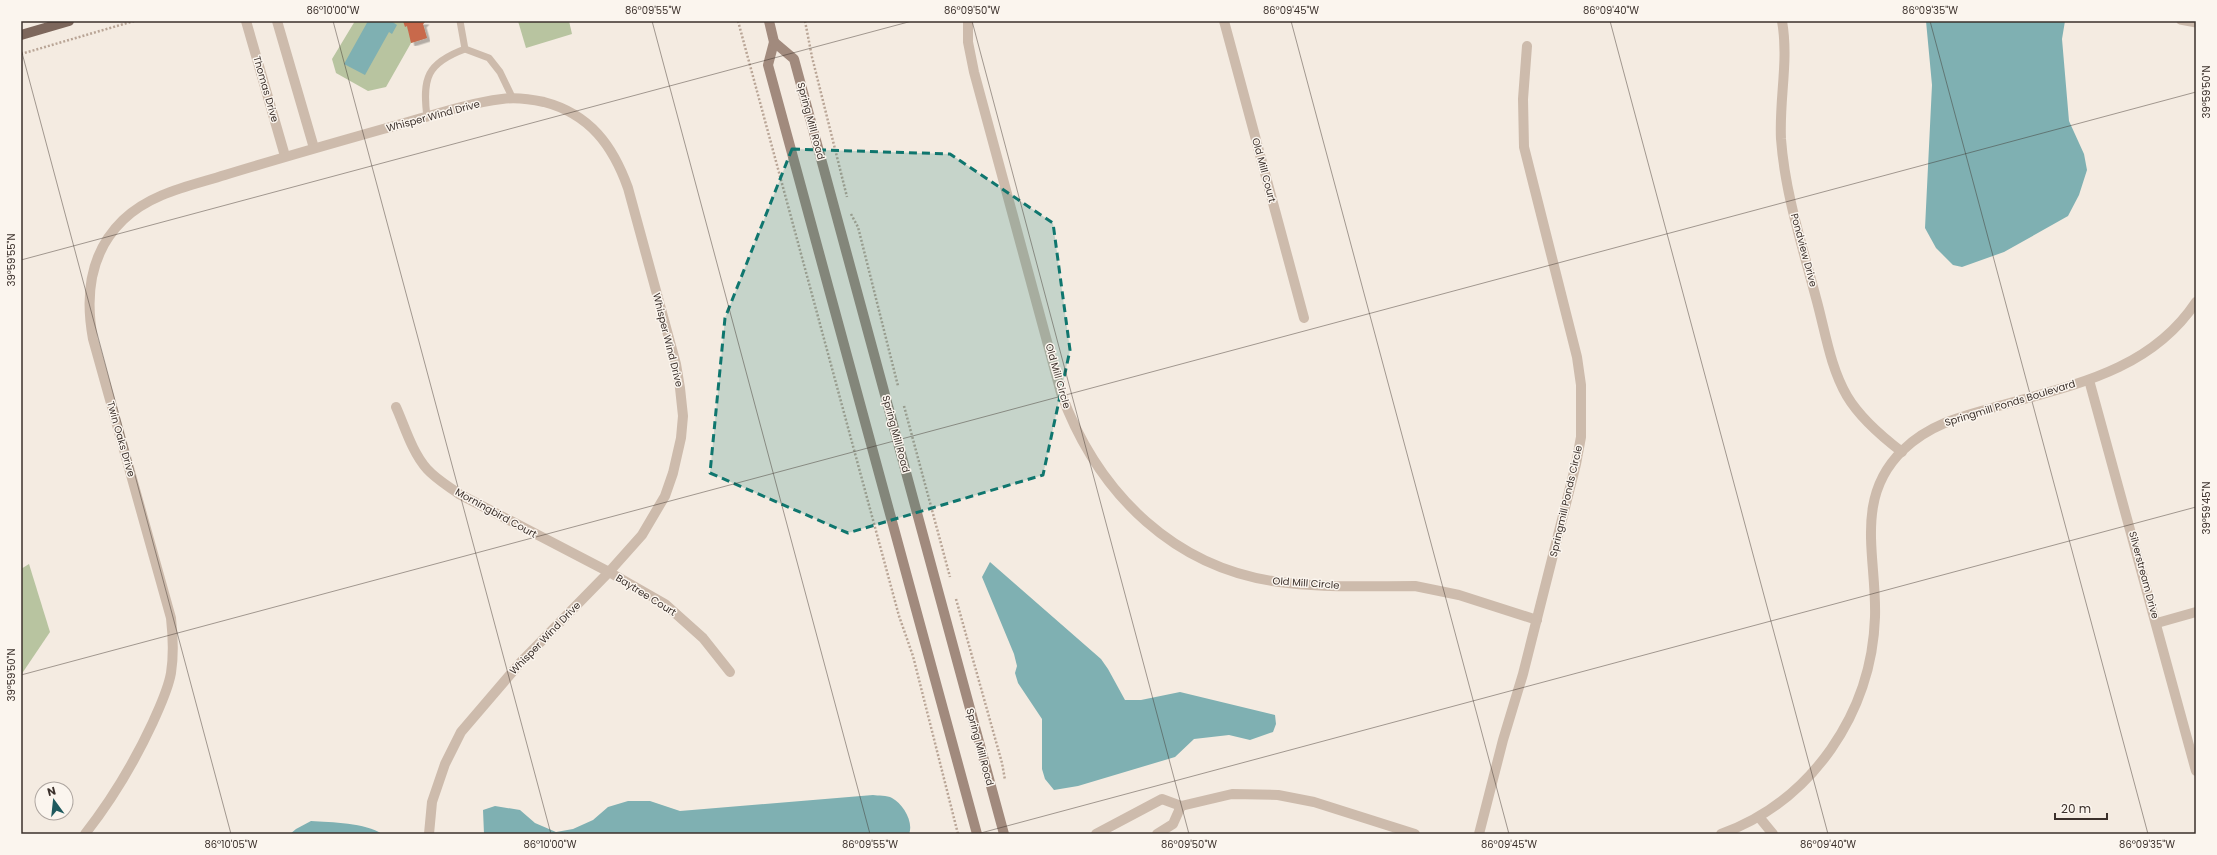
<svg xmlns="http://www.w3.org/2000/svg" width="2217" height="855" font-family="Poppins,sans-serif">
	<defs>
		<filter id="shadow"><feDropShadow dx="3.5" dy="3.5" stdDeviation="0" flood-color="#0004"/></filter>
	</defs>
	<rect width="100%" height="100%" fill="#f4ebe1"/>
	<g fill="#b8c4a0">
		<polygon points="355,21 426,21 423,24 427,38 411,43 386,87 368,91 336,73 332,59"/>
		<polygon points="518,21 569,21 572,34 526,48"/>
		<polygon points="29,564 50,632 21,675 21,569"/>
	</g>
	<g fill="#7fb0b2">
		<polygon points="368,21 391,21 397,25 392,34 389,32 365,75 344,64"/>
		<polygon points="1926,21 2065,21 2062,39 2069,121 2084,154 2087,170 2079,195 2068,216 2004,252 1962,267 1953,265 1936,248 1925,228 1932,85"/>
		<polygon points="990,562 1101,659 1108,669 1125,700 1141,700 1180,692 1275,715 1276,724 1273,732 1250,740 1229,735 1194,739 1175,757 1078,786 1054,790 1045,779 1042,769 1042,719 1018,683 1015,673 1017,666 1014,654 982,577"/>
		<path d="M873,795C878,796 887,795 892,798C903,804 914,822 909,834H484L483,810L495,806L520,810L535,823L556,832L573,829L593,820L608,807L628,801H650L680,811Z"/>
		<path d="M311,821C331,822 366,823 382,834H290L296,829Z"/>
	</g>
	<polygon fill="#c8694b" filter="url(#shadow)" points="403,21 426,21 423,24 427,38 411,43 407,26 405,27"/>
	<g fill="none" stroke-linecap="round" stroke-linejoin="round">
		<g stroke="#b9a596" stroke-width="2.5" stroke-dasharray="2 2" stroke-linecap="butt">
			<polyline points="738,21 899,616 913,656 958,834"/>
			<polyline points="805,21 812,57 847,197"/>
			<polyline points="21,54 134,21"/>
			<polyline points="851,214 858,227 898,386"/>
			<polyline points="904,406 950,577"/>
			<polyline points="956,599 1002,763 1005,780"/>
		</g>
		<g stroke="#cdbbac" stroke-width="7">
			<polyline points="460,21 465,49"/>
			<polyline points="2180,21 2196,24"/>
			<path d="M427,117C422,78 427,63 465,49L489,58L500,72L513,99"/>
		</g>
		<g stroke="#cdbbac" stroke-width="10">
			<polyline points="246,21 285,156"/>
			<polyline points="277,21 314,148"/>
			<path d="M968,21V42L974,72L1061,393C1098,494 1176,572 1288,583C1330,588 1373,586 1415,586L1459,595L1537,620"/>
			<polyline points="1224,21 1304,318"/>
			<path d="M1782,21C1789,61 1779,99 1781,139C1785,193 1802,245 1816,298C1825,330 1830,367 1847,396C1860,418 1881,436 1902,452"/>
			<polyline points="2089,380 2196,771"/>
			<path d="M396,407C405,427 412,452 427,469C436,479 448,486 459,494L609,572L665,604L703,638L730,672"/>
			<polyline points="2157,623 2196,612"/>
			<polyline points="1759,817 1773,834"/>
			<path d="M85,834C114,797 134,763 153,722C160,706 168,690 171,673C174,654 173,636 171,618L93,339C85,296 90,252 123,220C151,193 190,186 225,175C277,159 330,144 383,129C422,119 462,104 502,99C516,97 530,99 544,102C590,114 613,146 628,188L676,364L680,388L683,416L681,438L673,473L665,496L642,535L609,572L520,663L461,732L445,764L432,802L429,834"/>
			<polyline points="1096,834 1162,799 1181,806 1232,794 1278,795 1314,802 1415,834"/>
			<polyline points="1157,834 1173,824 1181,806"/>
			<polyline points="1479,834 1503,740 1523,674 1576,464 1581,437 1581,385 1577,357 1524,147 1523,99 1527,46"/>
			<path d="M1721,834C1812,801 1872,713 1875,617C1877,558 1853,498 1903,450C1929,425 1959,417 1992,408C2068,386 2149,373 2196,302"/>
		</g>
		<g stroke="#a18a7d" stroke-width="10">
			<polyline points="769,21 774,42 768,65 977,834"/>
			<polyline points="774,42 794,59 1004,834"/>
		</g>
		<polyline stroke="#7d675c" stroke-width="10" points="21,35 69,21"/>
	</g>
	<path fill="#0f766e" fill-opacity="0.2" stroke="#0f766e" stroke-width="3" stroke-dasharray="8 5" stroke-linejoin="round" d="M792,149L950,154L1053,223L1070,350L1043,475L848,533L710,473L725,318Z"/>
	<path fill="none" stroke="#3b302b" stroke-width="1" stroke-opacity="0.45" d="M333,21L551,834M652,21L870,834M972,21L1189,834M1291,21L1509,834M1610,21L1828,834M1930,21L2148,834M21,49L231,834M21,260L912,21M21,675L2196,92M977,834L2196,507"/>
	<g text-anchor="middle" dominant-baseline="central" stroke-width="3" stroke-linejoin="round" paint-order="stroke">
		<g font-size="10" fill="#3b302b" stroke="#fbf5ee">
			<text transform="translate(266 89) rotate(74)">Thomas Drive</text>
			<text transform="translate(433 116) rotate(-15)">Whisper Wind Drive</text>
			<text transform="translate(811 121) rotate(75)">Spring Mill Road</text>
			<text transform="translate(1264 170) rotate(75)">Old Mill Court</text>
			<text transform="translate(1804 250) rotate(75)">Pondview Drive</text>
			<text transform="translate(668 340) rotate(76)">Whisper Wind Drive</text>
			<text transform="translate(1058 376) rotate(74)">Old Mill Circle</text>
			<text transform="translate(2010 403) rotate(-17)">Springmill Ponds Boulevard</text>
			<text transform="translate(896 434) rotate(75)">Spring Mill Road</text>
			<text transform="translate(121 439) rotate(74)">Twin Oaks Drive</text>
			<text transform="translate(1566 501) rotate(-77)">Springmill Ponds Circle</text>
			<text transform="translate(496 513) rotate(29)">Morningbird Court</text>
			<text transform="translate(2144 575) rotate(75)">Silverstream Drive</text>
			<text transform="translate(1306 583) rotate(4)">Old Mill Circle</text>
			<text transform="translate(646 595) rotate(32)">Baytree Court</text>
			<text transform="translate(545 638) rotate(-46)">Whisper Wind Drive</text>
			<text transform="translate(980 747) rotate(75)">Spring Mill Road</text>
		</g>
	</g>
	<rect width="2217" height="855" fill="none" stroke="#fbf5ee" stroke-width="44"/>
	<g transform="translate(54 801) rotate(345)"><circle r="19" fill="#fbf5ee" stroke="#aea6a0"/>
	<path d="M0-3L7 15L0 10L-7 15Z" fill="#1f5a5e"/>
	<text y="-6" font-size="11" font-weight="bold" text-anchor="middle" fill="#3b302b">N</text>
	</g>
	<path d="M2055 813v6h52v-6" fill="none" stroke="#3b302b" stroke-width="2"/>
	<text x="2061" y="813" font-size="12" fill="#3b302b" stroke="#fbf5ee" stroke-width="3" paint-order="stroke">20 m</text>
	<rect x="22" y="22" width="2173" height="811" fill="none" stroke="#3b302b" stroke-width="1.5"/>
	<g font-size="10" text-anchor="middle" fill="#3b302b">
		<text x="333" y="14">86°10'00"W</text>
		<text x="653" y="14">86°09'55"W</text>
		<text x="972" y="14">86°09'50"W</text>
		<text x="1291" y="14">86°09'45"W</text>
		<text x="1611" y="14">86°09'40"W</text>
		<text x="1930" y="14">86°09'35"W</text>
		<text transform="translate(2206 92) rotate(-90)" y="4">39°59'50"N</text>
		<text transform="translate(11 260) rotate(-90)" y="4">39°59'55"N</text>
		<text transform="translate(2206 508) rotate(-90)" y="4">39°59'45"N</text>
		<text transform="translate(11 675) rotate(-90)" y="4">39°59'50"N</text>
		<text x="231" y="848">86°10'05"W</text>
		<text x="550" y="848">86°10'00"W</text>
		<text x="870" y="848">86°09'55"W</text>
		<text x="1189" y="848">86°09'50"W</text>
		<text x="1509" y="848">86°09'45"W</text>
		<text x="1828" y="848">86°09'40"W</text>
		<text x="2147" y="848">86°09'35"W</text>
	</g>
</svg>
